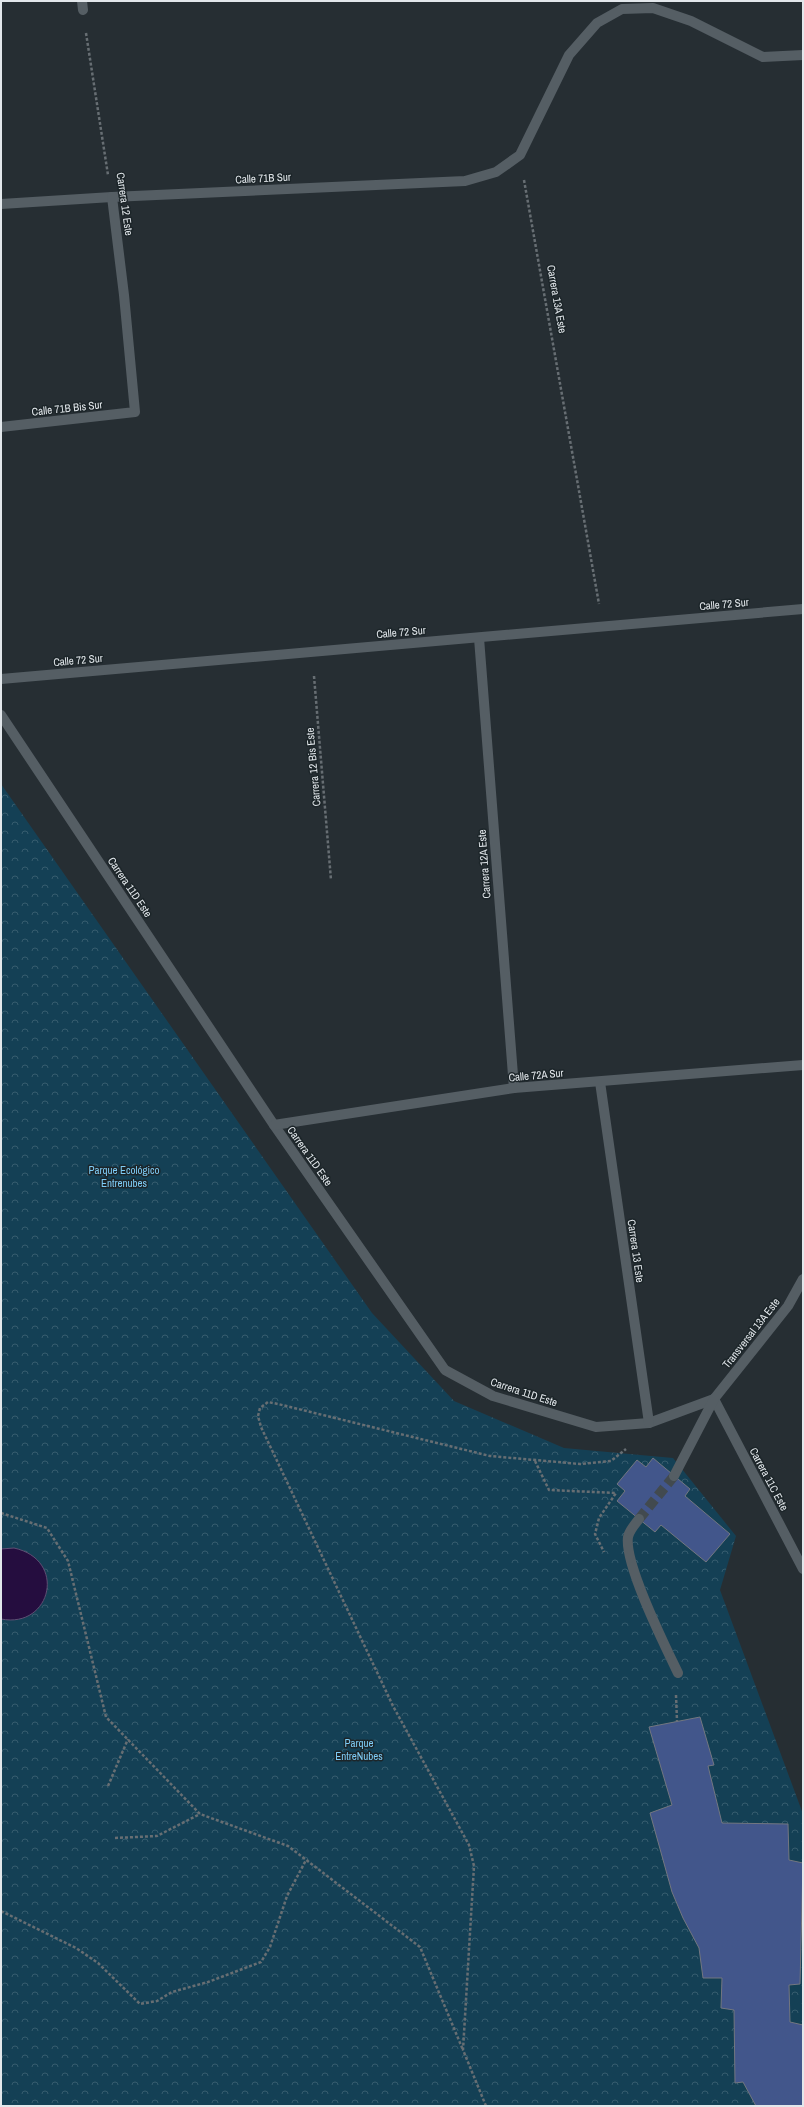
<svg xmlns="http://www.w3.org/2000/svg" width="804" height="2107" font-family="'Archivo Narrow',sans-serif">
	<defs>
		<pattern id="park-crowns" width="20" height="18" patternUnits="userSpaceOnUse"><rect width="20" height="18" fill="#144055"/><path d="M2 6a3 3 0 1 1 6 0M12 15a3 3 0 1 1 6 0" fill="none" stroke="#365c6e"/></pattern>
	</defs>
	<rect width="100%" height="100%" fill="#262e33"/>
	<polygon fill="url(#park-crowns)" points="1,784 372,1313 454,1401 564,1448 673,1458 736,1536 720,1590 803,1814 803,2106 1,2106"/>
	<path fill="#250d3f" stroke="#5e4e73" d="M14,1548C68,1560 51,1629 1,1619V1549Z"/>
	<g fill="#42568b" stroke="#737780">
		<polygon points="653,1458 690,1489 685,1496 730,1534 706,1562 661,1525 655,1532 617,1501 625,1491 617,1484 637,1460 646,1467"/>
		<polygon points="700,1717 714,1765 708,1766 722,1823 788,1824 789,1860 803,1863 800,1984 789,1985 790,2022 803,2025 803,2106 756,2106 743,2082 735,2083 734,2010 721,2008 722,1978 703,1978 699,1948 683,1918 672,1892 650,1813 672,1805 649,1727"/>
	</g>
	<g fill="none" stroke-linecap="round" stroke-linejoin="round">
		<polyline stroke="#424a4f" stroke-width="10" stroke-dasharray="10 5" stroke-linecap="butt" points="639,1519 674,1476"/>
		<g stroke="#676e73" stroke-width="2.5" stroke-dasharray="3 2" stroke-linecap="butt">
			<polyline points="86,33 108,175"/>
			<polyline points="524,180 599,604"/>
			<polyline points="314,676 331,880"/>
			<polyline points="535,1461 549,1490 616,1493 599,1518 595,1534 604,1552"/>
			<polyline points="1,1513 47,1528 68,1561 106,1717 200,1814 288,1846 420,1947 463,2050"/>
			<polyline points="676,1695 677,1721"/>
			<polyline points="108,1786 128,1739"/>
			<polyline points="115,1838 157,1836 200,1814"/>
			<polyline points="1,1911 76,1948 98,1963 140,2004 157,2001 172,1992 208,1982 261,1962 270,1947 287,1896 306,1860"/>
			<polyline points="486,2106 463,2050 474,1866 469,1845 393,1706 261,1427 258,1416 260,1408 268,1402 278,1404 490,1456 580,1464 611,1461 626,1449"/>
		</g>
		<g stroke="#555e64" stroke-width="10">
			<polyline points="82,1 83,10"/>
			<polyline points="1,204 112,197 465,181 496,172 520,155 569,55 597,23 622,9 653,8 691,21 763,57 803,55"/>
			<polyline points="1,427 135,412 124,295 112,197"/>
			<polyline points="479,638 514,1088"/>
			<polyline points="1,679 803,609"/>
			<polyline points="1,715 274,1125 445,1370 493,1396 596,1427 649,1423 714,1399"/>
			<polyline points="600,1082 649,1423"/>
			<polyline points="274,1125 514,1088 803,1065"/>
			<polyline points="714,1399 803,1569"/>
			<polyline points="674,1476 714,1399 788,1306 803,1279"/>
			<path d="M639,1519C635,1524 629,1531 628,1537C624,1564 665,1646 678,1673"/>
		</g>
	</g>
	<g text-anchor="middle" dominant-baseline="central" stroke-width="3" stroke-linejoin="round" paint-order="stroke">
		<g font-size="11" fill="#e2e7eb" stroke="#1c2529">
			<text transform="translate(263 178) rotate(-3)">Calle 71B Sur</text>
			<text transform="translate(125 204) rotate(82)">Carrera 12 Este</text>
			<text transform="translate(557 299) rotate(80)">Carrera 13A Este</text>
			<text transform="translate(67 408) rotate(-6)">Calle 71B Bis Sur</text>
			<text transform="translate(724 604) rotate(-5)">Calle 72 Sur</text>
			<text transform="translate(401 632) rotate(-5)">Calle 72 Sur</text>
			<text transform="translate(78 660) rotate(-5)">Calle 72 Sur</text>
			<text transform="translate(313 767) rotate(-95)">Carrera 12 Bis Este</text>
			<text transform="translate(484 864) rotate(-94)">Carrera 12A Este</text>
			<text transform="translate(130 887) rotate(56)">Carrera 11D Este</text>
			<text transform="translate(536 1075) rotate(-5)">Calle 72A Sur</text>
			<text transform="translate(310 1156) rotate(55)">Carrera 11D Este</text>
			<text transform="translate(636 1251) rotate(82)">Carrera 13 Este</text>
			<text transform="translate(751 1333) rotate(-52)">Transversal 13A Este</text>
			<text transform="translate(524 1392) rotate(18)">Carrera 11D Este</text>
			<text transform="translate(769 1479) rotate(62)">Carrera 11C Este</text>
		</g>
		<g font-size="11" fill="#7ecbf5" stroke="#1c2529">
			<text x="124" y="1170">Parque Ecológico<tspan x="124" dy="13">Entrenubes</tspan></text>
			<text x="359" y="1743">Parque<tspan x="359" dy="13">EntreNubes</tspan></text>
		</g>
	</g>
	<rect width="804" height="2107" fill="none" stroke="#e2e7eb" stroke-width="4"/>
</svg>
